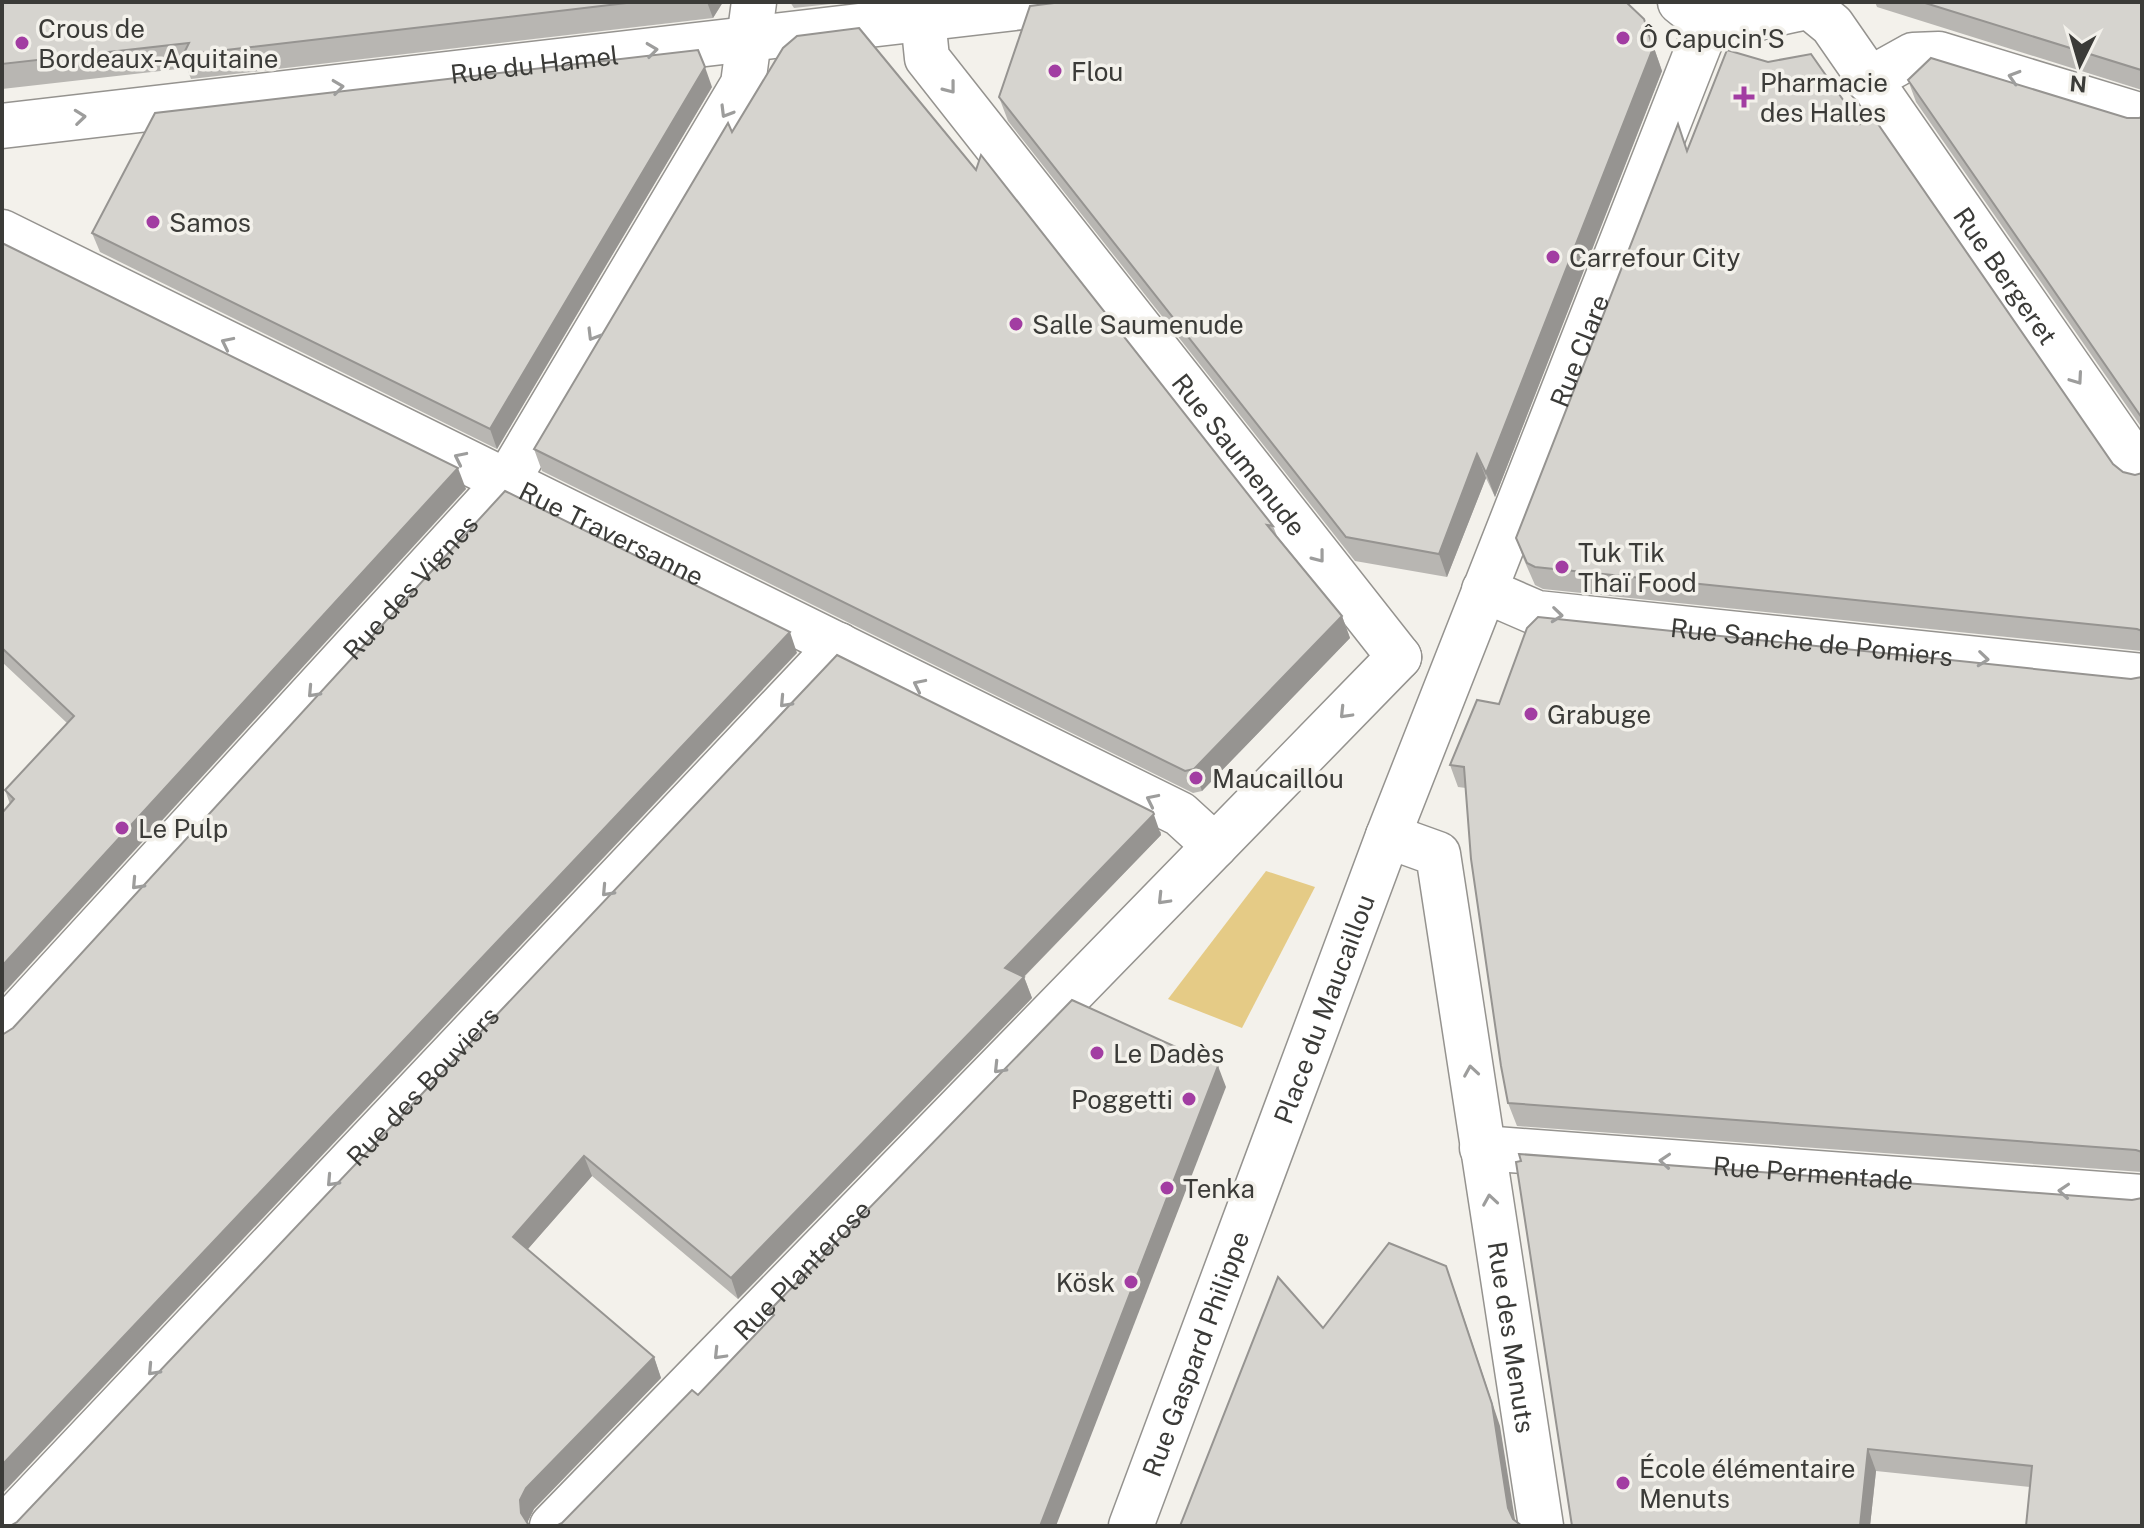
<svg xmlns="http://www.w3.org/2000/svg" width="2144" height="1528" font-family="'Public Sans',sans-serif">
	<rect width="100%" height="100%" fill="#f3f1eb"/>
	<polygon fill="#e5cb86" points="1266,871 1315,887 1242,1028 1168,999"/>
	<g fill="none" stroke-linecap="round" stroke-linejoin="round">
		<g stroke="#95938f" stroke-width="47">
			<g id="minor">
				<path id="s1" d="M1680,2C1724,40 1761,13 1810,7L1832,25L2142,472"/>
				<path id="s2" d="M923,19L927,58L1399,657"/>
				<polyline points="1868,80 1913,55 1939,54 2142,116"/>
				<path id="s3" d="M2,126L1065,2"/>
				<path id="s4" d="M2,232L1180,814L1215,846"/>
				<path id="s5" d="M1484,590L1537,613L2142,676"/>
				<path id="s6" d="M1388,836L1438,854L1541,1526"/>
				<path id="s7" d="M2,1032L507,481L743,84L754,2"/>
				<path id="s8" d="M1482,1148L2142,1197"/>
				<path id="s9" d="M6,1526L839,645"/>
				<path id="s10" d="M552,1526L1399,657"/>
				<path id="s11" d="M1131,1526L1388,836L1709,20"/>
			</g>
		</g>
		<use href="#minor" stroke="#fff" stroke-width="44"/>
	</g>
	<g fill="#b8b6b2">
		<polygon points="2,2 723,2 713,18 191,79 187,68 2,89"/>
		<polygon points="790,2 849,2 794,8"/>
		<polygon points="1875,2 2142,2 2142,90 1877,7"/>
		<polygon points="1644,19 1662,71 1495,497 1486,478 1447,577 1355,561 1008,121 999,97"/>
		<polygon points="1908,80 2127,118 2139,118 2142,117 2142,428 1916,102"/>
		<polygon points="712,87 497,449 100,252 92,233"/>
		<polygon points="1860,124 2113,464 2123,472 2135,475 2142,473 2142,651 1543,589 1535,585 1524,560 1516,538 1688,150"/>
		<polygon points="732,132 976,170 1273,526 1277,536 1342,616 1350,638 1202,791 1193,793 542,471 534,449"/>
		<polygon points="2,243 466,489 10,804 5,790 67,723 2,662"/>
		<polygon points="837,655 1161,832 1161,835 1024,977 1032,998 738,1299 592,1176 527,1250 654,1357 661,1378 534,1509 528,1521 528,1524 17,1522"/>
		<polygon points="2142,677 2142,1172 1517,1126 1508,1103 1466,788 1458,787 1450,765 1499,704 2131,679"/>
		<polygon points="2132,1200 2030,1487 1876,1471 1870,1526 1572,1526"/>
	</g>
	<g fill="#969491">
		<polygon points="707,2 723,2 713,18"/>
		<polygon points="1644,19 1662,71 1495,497 1486,473"/>
		<polygon points="705,67 712,87 497,449 490,429"/>
		<polygon points="1477,454 1486,478 1447,577 1439,554"/>
		<polygon points="458,468 466,489 2,995 2,966"/>
		<polygon points="1342,616 1350,638 1202,791 1194,769"/>
		<polygon points="790,632 797,653 2,1494 2,1465"/>
		<polygon points="1153,812 1161,835 1012,989 1005,968"/>
		<polygon points="1024,977 1032,998 738,1299 731,1278"/>
		<polygon points="1218,1066 1226,1087 1056,1526 1040,1526"/>
		<polygon points="584,1156 592,1176 520,1258 513,1237"/>
		<polygon points="1454,1288 1500,1426 1516,1526 1508,1508"/>
		<polygon points="654,1357 661,1378 534,1509 528,1521 528,1526 521,1513 520,1500 526,1488"/>
		<polygon points="1868,1449 1876,1471 1870,1526 1860,1526"/>
	</g>
	<g fill="#d6d4cf" stroke="#969491" stroke-width="2">
		<polygon points="2,2 635,2 183,55 189,43 2,64"/>
		<polygon points="1062,2 1626,2 1644,19 1653,48 1486,473 1477,454 1439,554 1346,537 999,97 1030,6"/>
		<polygon points="1922,2 2142,2 2142,71 2141,70"/>
		<polygon points="859,28 976,170 981,155 1273,526 1267,525 1342,616 1194,769 1185,771 534,449 728,123 732,132 783,48 797,36"/>
		<polygon points="698,50 705,67 490,429 92,233 155,113"/>
		<polygon points="1727,50 1768,62 1811,54 1860,124 1871,114 2113,464 2123,472 2135,475 2142,473 2142,631 2137,629 1535,567 1527,563 1516,538 1678,124 1687,151"/>
		<polygon points="1931,58 2127,118 2139,118 2142,117 2142,418 1908,80"/>
		<polygon points="2,243 458,468 2,966 2,813 14,799 5,790 74,716 2,648"/>
		<polygon points="505,491 790,632 2,1465 2,1035 13,1028"/>
		<polygon points="1538,617 2131,679 2142,677 2142,1152 2136,1150 1508,1103 1501,1066 1471,859 1464,767 1450,765 1477,700 1499,704 1527,628"/>
		<polygon points="837,655 1153,812 1154,814 1005,968 1024,977 731,1278 584,1156 513,1237 654,1357 526,1488 520,1500 521,1513 528,1524 532,1526 10,1526 17,1522"/>
		<polygon points="1072,1000 1218,1066 1040,1526 556,1526 562,1523 692,1390 698,1395 774,1315 769,1311"/>
		<polygon points="1519,1154 2132,1200 2142,1198 2142,1526 2026,1526 2032,1466 1868,1449 1860,1526 1572,1526 1516,1162 1521,1161"/>
		<polygon points="1389,1243 1446,1266 1492,1404 1508,1508 1513,1519 1522,1526 1180,1526 1278,1277 1323,1328"/>
	</g>
	<defs><path id="oneway-chevron" d="M-2-3.5L2.5 0L-2 3.5" fill="none" stroke-width="1.6" stroke-linecap="round" stroke-linejoin="round" transform="scale(2)"/></defs>
	<g stroke="#9d9d9c">
		<use href="#oneway-chevron" transform="translate(652 50) rotate(-7)"/>
		<use href="#oneway-chevron" transform="translate(2014 77) rotate(-163)"/>
		<use href="#oneway-chevron" transform="translate(338 87) rotate(-7)"/>
		<use href="#oneway-chevron" transform="translate(950 88) rotate(52)"/>
		<use href="#oneway-chevron" transform="translate(726 112) rotate(121)"/>
		<use href="#oneway-chevron" transform="translate(80 117) rotate(-6)"/>
		<use href="#oneway-chevron" transform="translate(593 335) rotate(121)"/>
		<use href="#oneway-chevron" transform="translate(227 343) rotate(-154)"/>
		<use href="#oneway-chevron" transform="translate(2077 379) rotate(55)"/>
		<use href="#oneway-chevron" transform="translate(460 458) rotate(-154)"/>
		<use href="#oneway-chevron" transform="translate(1319 557) rotate(52)"/>
		<use href="#oneway-chevron" transform="translate(1557 615) rotate(6)"/>
		<use href="#oneway-chevron" transform="translate(1983 659) rotate(6)"/>
		<use href="#oneway-chevron" transform="translate(919 685) rotate(-154)"/>
		<use href="#oneway-chevron" transform="translate(313 692) rotate(133)"/>
		<use href="#oneway-chevron" transform="translate(785 702) rotate(133)"/>
		<use href="#oneway-chevron" transform="translate(1345 713) rotate(134)"/>
		<use href="#oneway-chevron" transform="translate(1152 800) rotate(-154)"/>
		<use href="#oneway-chevron" transform="translate(137 884) rotate(133)"/>
		<use href="#oneway-chevron" transform="translate(607 891) rotate(133)"/>
		<use href="#oneway-chevron" transform="translate(1163 899) rotate(134)"/>
		<use href="#oneway-chevron" transform="translate(999 1068) rotate(134)"/>
		<use href="#oneway-chevron" transform="translate(1471 1071) rotate(-99)"/>
		<use href="#oneway-chevron" transform="translate(1665 1161) rotate(-176)"/>
		<use href="#oneway-chevron" transform="translate(332 1181) rotate(133)"/>
		<use href="#oneway-chevron" transform="translate(2064 1191) rotate(-176)"/>
		<use href="#oneway-chevron" transform="translate(1490 1200) rotate(-99)"/>
		<use href="#oneway-chevron" transform="translate(719 1354) rotate(134)"/>
		<use href="#oneway-chevron" transform="translate(153 1370) rotate(133)"/>
	</g>
	<g fill="#a23da2" stroke="#f3f1eb" stroke-width="3">
		<circle cx="1623" cy="38" r="8"/>
		<circle cx="22" cy="43" r="8"/>
		<circle cx="1055" cy="71" r="8"/>
		<path d="M1740 85h8v8h8v8h-8v8h-8v-8h-8v-8h8z"/>
		<circle cx="153" cy="222" r="8"/>
		<circle cx="1553" cy="257" r="8"/>
		<circle cx="1016" cy="324" r="8"/>
		<circle cx="1562" cy="567" r="8"/>
		<circle cx="1531" cy="714" r="8"/>
		<circle cx="1196" cy="778" r="8"/>
		<circle cx="122" cy="828" r="8"/>
		<circle cx="1097" cy="1053" r="8"/>
		<circle cx="1189" cy="1099" r="8"/>
		<circle cx="1167" cy="1188" r="8"/>
		<circle cx="1131" cy="1282" r="8"/>
		<circle cx="1623" cy="1483" r="8"/>
	</g>
	<g text-anchor="middle" dominant-baseline="central" stroke-width="7" stroke-linejoin="round" paint-order="stroke">
		<g font-size="26" fill="#3b3b38" stroke="#f3f1eb" text-anchor="start">
			<text x="38" y="28">Crous de<tspan x="38" dy="30">Bordeaux-Aquitaine</tspan></text>
			<text x="1639" y="38">Ô Capucin'S</text>
			<text x="1071" y="71">Flou</text>
			<text x="1760" y="82">Pharmacie<tspan x="1760" dy="30">des Halles</tspan></text>
			<text x="169" y="222">Samos</text>
			<text x="1569" y="257">Carrefour City</text>
			<text x="1032" y="324">Salle Saumenude</text>
			<text x="1578" y="552">Tuk Tik<tspan x="1578" dy="30">Thaï Food</tspan></text>
			<text x="1547" y="714">Grabuge</text>
			<text x="1212" y="778">Maucaillou</text>
			<text x="138" y="828">Le Pulp</text>
			<text x="1113" y="1053">Le Dadès</text>
			<text x="1173" y="1099" text-anchor="end">Poggetti</text>
			<text x="1183" y="1188">Tenka</text>
			<text x="1115" y="1282" text-anchor="end">Kösk</text>
			<text x="1639" y="1468">École élémentaire<tspan x="1639" dy="30">Menuts</tspan></text>
		</g>
		<g font-size="26" fill="#3b3b38" stroke="#f3f1eb">
			<text stroke="none"><textPath href="#s3" startOffset="536">Rue du Hamel</textPath></text>
			<text stroke="none"><textPath href="#s1" startOffset="470">Rue Bergeret</textPath></text>
			<text stroke="none"><textPath href="#s11" startOffset="1258">Rue Clare</textPath></text>
			<text stroke="none"><textPath href="#s2" startOffset="544">Rue Saumenude</textPath></text>
			<text stroke="none"><textPath href="#s4" startOffset="680">Rue Traversanne</textPath></text>
			<text stroke="none"><textPath href="#s7" startOffset="604">Rue des Vignes</textPath></text>
			<text stroke="none"><textPath href="#s5" startOffset="334">Rue Sanche de Pomiers</textPath></text>
			<text stroke="none"><textPath href="#s11" startOffset="552">Place du Maucaillou</textPath></text>
			<text stroke="none"><textPath href="#s9" startOffset="606">Rue des Bouviers</textPath></text>
			<text stroke="none"><textPath href="#s8" startOffset="332">Rue Permentade</textPath></text>
			<text stroke="none"><textPath href="#s10" startOffset="358">Rue Planterose</textPath></text>
			<text stroke="none"><textPath href="#s6" startOffset="542">Rue des Menuts</textPath></text>
			<text stroke="none"><textPath href="#s11" startOffset="184">Rue Gaspard Philippe</textPath></text>
		</g>
	</g>
	<rect width="2144" height="1528" fill="none" stroke="#3b3b38" stroke-width="8"/>
	<g transform="translate(2080 64) rotate(185)" stroke="#f3f1eb" stroke-width="6" paint-order="stroke">
	<path d="M0-6L14 30L0 20L-14 30Z" fill="#3b3b38"/>
	<text y="-12" font-size="22" font-weight="bold" text-anchor="middle" fill="#3b3b38">N</text>
	</g>
</svg>
